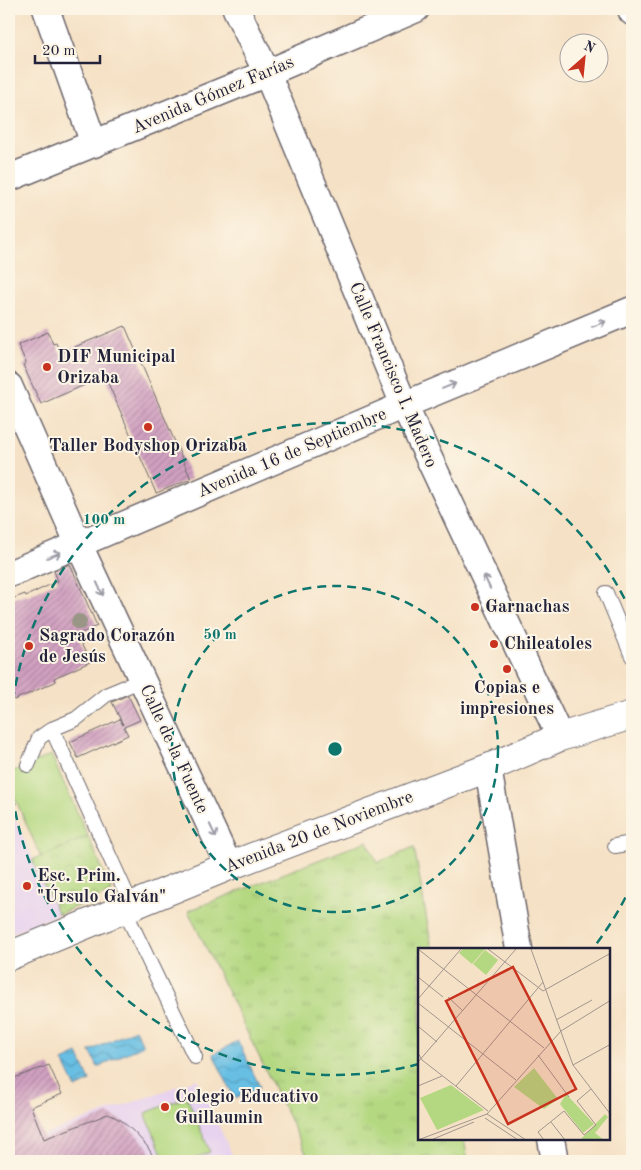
<svg xmlns="http://www.w3.org/2000/svg" width="641" height="1170" font-family="'Old Standard TT',serif">
	<defs>
		<pattern id="grass-tufts" width="24" height="20" patternUnits="userSpaceOnUse" patternTransform="scale(1.25)"><rect width="24" height="20" fill="#b4d881"/><path d="M3 7l-1-3M5 7V3M7 7l1-3M15 17l-1-3M17 17v-4M19 17l1-3" fill="none" stroke="#9ab970"/></pattern>
		<pattern id="park-crowns" width="20" height="18" patternUnits="userSpaceOnUse" patternTransform="scale(1.25)"><rect width="20" height="18" fill="#b4d881"/><path d="M2 6a3 3 0 1 1 6 0M12 15a3 3 0 1 1 6 0" fill="none" stroke="#9ab970"/></pattern>
		<pattern id="water-waves" width="16" height="10" patternUnits="userSpaceOnUse" patternTransform="scale(1.25)"><rect width="16" height="10" fill="#67bfe4"/><path d="M0 5q4-4 8 0t8 0" fill="none" stroke="#549bba"/></pattern>
		<pattern id="building-hatch" width="6" height="6" patternUnits="userSpaceOnUse" patternTransform="scale(1.25)"><rect width="6" height="6" fill="#d2a1c1"/><path d="M-1 1l2-2M0 6l6-6M5 7l2-2" fill="none" stroke="#aa839e"/></pattern>
	</defs>
	<rect width="100%" height="100%" fill="#fcf5e5"/>
	<filter id="ink" filterUnits="userSpaceOnUse"><feTurbulence type="fractalNoise" baseFrequency=".02" numOctaves="2"/><feDisplacementMap in="SourceGraphic" scale="10" xChannelSelector="R" yChannelSelector="G"/><feConvolveMatrix kernelMatrix="1 2 1 2 8 2 1 2 1" color-interpolation-filters="sRGB"/></filter>
	<filter id="wash" filterUnits="userSpaceOnUse"><feTurbulence type="fractalNoise" baseFrequency=".0096" numOctaves="4" result="noise"/><feDisplacementMap in="SourceGraphic" scale="20" xChannelSelector="R" yChannelSelector="G"/><feGaussianBlur stdDeviation="1.12" result="paint"/><feColorMatrix in="noise" values="0 0 0 0 0 0 0 0 0 0 0 0 0 0 0 0 0 1.4 0 .05"/><feComposite in="paint" operator="in"/></filter>
	<g filter="url(#wash)">
		<rect width="100%" height="100%" fill="#f5e1c5"/>
		<g fill="#e7d2ef">
			<polygon points="9,806 58,914 9,935"/>
			<polygon points="197,1079 235,1161 9,1161 9,1147"/>
		</g>
		<polygon fill="url(#grass-tufts)" stroke="#6b7d5e" points="367,841 377,863 414,847 432,949 420,949 420,1139 464,1139 468,1161 310,1161 188,911"/>
		<polygon fill="url(#park-crowns)" stroke="#6b7d5e" points="88,836 112,892 58,914 32,860"/>
		<g fill="#b4d881" stroke="#6b7d5e">
			<polygon points="51,755 88,836 41,857 9,785 9,773"/>
			<polygon points="187,1097 210,1152 188,1161 165,1161 145,1113"/>
		</g>
		<g fill="url(#water-waves)" stroke="#447090">
			<polygon points="135,1029 143,1045 98,1067 90,1051"/>
			<polygon points="238,1041 260,1087 235,1099 213,1054"/>
			<polygon points="78,1054 90,1081 76,1088 63,1061"/>
		</g>
		<g id="blocks">
			<g fill="url(#building-hatch)">
				<polygon points="125,326 191,479 156,493 105,376 41,404 23,365 26,363 18,345 48,332 53,344 56,343 60,353"/>
				<polygon points="70,564 97,626 77,635 90,662 54,678 55,682 14,700 9,688 9,600 25,594 26,596 58,581 54,571"/>
				<polygon points="128,695 140,720 124,727 128,735 78,758 70,742 120,719 123,725 112,702"/>
				<polygon points="49,1065 62,1094 31,1107 44,1139 108,1114 121,1120 135,1133 147,1146 156,1161 9,1161 9,1080"/>
			</g>
		</g>
	</g>
	<g filter="url(#ink)">
		<use href="#blocks" fill-opacity="0" stroke="#6c656b" stroke-width="1"/>
		<g fill="none" stroke-linecap="round" stroke-linejoin="round">
			<g stroke="#6c656b" stroke-width="16">
				<g id="service">
					<polyline points="606,593 632,656"/>
					<polyline points="28,765 39,738 52,729"/>
					<polyline points="615,846 632,843"/>
					<polyline points="132,906 52,729 76,719 106,695 142,680"/>
					<polyline points="124,909 195,1057"/>
				</g>
			</g>
			<g stroke="#6c656b" stroke-width="29">
				<g id="minor">
					<polyline points="46,9 94,144"/>
					<polyline points="236,9 267,73 404,405 560,737"/>
					<polyline points="631,9 632,12"/>
					<polyline points="9,178 267,73 416,9"/>
					<polyline points="9,386 79,545 229,866"/>
					<polyline points="9,574 404,405 632,310"/>
					<polyline points="488,768 519,949"/>
					<polyline points="551,1139 555,1161"/>
				</g>
			</g>
			<g stroke="#6c656b" stroke-width="30">
				<polyline id="tertiary" points="9,956 229,866 488,768 560,737 632,715"/>
			</g>
			<use href="#service" stroke="#fff" stroke-width="14"/>
			<use href="#minor" stroke="#fff" stroke-width="26"/>
			<use href="#tertiary" stroke="#fff" stroke-width="28"/>
		</g>
		<circle fill="#999685" cx="79" cy="622" r="8"/>
		<defs><path id="oneway-shaft" d="M-6 0H5M1.5-3L5.5 0L1.5 3" fill="none" stroke-width="1.6" stroke-linecap="round" stroke-linejoin="round" transform="scale(1.25)"/></defs>
		<g stroke="#9c9ca7">
			<use href="#oneway-shaft" transform="translate(599 324) rotate(-22)"/>
			<use href="#oneway-shaft" transform="translate(449 386) rotate(-22)"/>
			<use href="#oneway-shaft" transform="translate(54 555) rotate(-23)"/>
			<use href="#oneway-shaft" transform="translate(487 582) rotate(-115)"/>
			<use href="#oneway-shaft" transform="translate(100 589) rotate(65)"/>
			<use href="#oneway-shaft" transform="translate(213 831) rotate(65)"/>
		</g>
	</g>
	<g fill="none" stroke="#0f766e" stroke-width="2.5" stroke-dasharray="9 6">
		<circle cx="335" cy="749" r="163"/>
		<path d="M632 884A326 326 0 0 1 594 947M419 1064A326 326 0 1 1 632 614"/>
	</g>
	<g fill="#c8321e" stroke="#fcf5e5" stroke-width="2">
		<circle cx="47" cy="367" r="5"/>
		<circle cx="148" cy="427" r="5"/>
		<circle cx="475" cy="607" r="5"/>
		<circle cx="494" cy="644" r="5"/>
		<circle cx="29" cy="646" r="5"/>
		<circle cx="507" cy="669" r="5"/>
		<circle cx="27" cy="886" r="5"/>
		<circle cx="165" cy="1107" r="5"/>
	</g>
	<g text-anchor="middle" dominant-baseline="central" stroke-width="4" stroke-linejoin="round" paint-order="stroke">
		<g font-size="18" fill="#22223b" stroke="#fcf5e5">
			<text transform="translate(213 95) rotate(-23)">Avenida Gómez Farías</text>
			<text transform="translate(393 375) rotate(67)">Calle Francisco I. Madero</text>
			<text transform="translate(292 453) rotate(-23)">Avenida 16 de Septiembre</text>
			<text transform="translate(174 749) rotate(65)">Calle de la Fuente</text>
			<text transform="translate(319 832) rotate(-21)">Avenida 20 de Noviembre</text>
		</g>
		<g font-size="18" font-weight="bold" fill="#22223b" stroke="#fcf5e5" text-anchor="start">
			<text x="57" y="357">DIF Municipal<tspan x="57" dy="21">Orizaba</tspan></text>
			<text x="148" y="446" text-anchor="middle">Taller Bodyshop Orizaba</text>
			<text x="485" y="607">Garnachas</text>
			<text x="39" y="636">Sagrado Corazón<tspan x="39" dy="21">de Jesús</tspan></text>
			<text x="504" y="644">Chileatoles</text>
			<text x="507" y="688" text-anchor="middle">Copias e<tspan x="507" dy="21">impresiones</tspan></text>
			<text x="37" y="876">Esc. Prim.<tspan x="37" dy="21">"Úrsulo Galván"</tspan></text>
			<text x="175" y="1097">Colegio Educativo<tspan x="175" dy="21">Guillaumin</tspan></text>
		</g>
	</g>
	<g transform="translate(418 948)">
		<rect width="192" height="192" fill="#f5e1c5"/>
		<path d="M45,1H67L54,16L41,5ZM116,120L140,151L126,161L96,139ZM33,137L66,162L19,182L2,150Z" fill="#b4d881"/>
		<path d="M148,146L176,176L165,185L142,156ZM187,166L190,169L177,185L186,192H162Z" fill="#b4d881"/>
		<path d="M67,2L80,12L68,27L55,16Z" fill="#b4d881"/>
		<path fill="none" stroke="#a1958e" stroke-width="1" d="M0,1L126,100M70,1L125,43L193,5M113,1L155,117L193,167M0,29L25,49M30,49L45,63M0,51L43,1M0,55L98,132M138,72L174,52M1,79L19,94M0,105L4,112L70,163M120,107L151,149M0,114L98,1M155,117L193,96M0,138L24,128M38,138L125,34M69,166L143,83L193,52M67,170L100,192M133,174L147,192M0,192L69,166L108,192M13,192L56,174M126,192L120,184L146,163L166,187L178,177L159,153L173,141"/>
		<path fill="#c8321e" fill-opacity="0.15" stroke="#c8321e" stroke-width="2.5" d="M95,19L158,141L90,176L28,53Z"/>
		<rect width="192" height="192" fill="none" stroke="#22223b" stroke-width="2.5"/>
	</g>
	<circle cx="335" cy="749" r="8" fill="#0f766e" stroke="#fcf5e5" stroke-width="2.5"/>
	<g font-size="15" text-anchor="middle" font-weight="bold" fill="#0f766e" stroke="#fcf5e5" stroke-width="4" stroke-linejoin="round" paint-order="stroke">
		<text x="104" y="524">100 m</text>
		<text x="220" y="639">50 m</text>
	</g>
	<rect width="641" height="1170" fill="none" stroke="#fcf5e5" stroke-width="30"/>
	<g transform="translate(584 58) rotate(27)"><circle r="24" fill="#fcf5e5" stroke="#a5a1a1"/>
	<path d="M0-4L9 19L0 12L-9 19Z" fill="#c8321e"/>
	<text y="-8" font-size="14" font-weight="bold" text-anchor="middle" fill="#22223b">N</text>
	</g>
	<path d="M35 55v8h65v-8" fill="none" stroke="#22223b" stroke-width="2.5"/>
	<text x="42" y="55" font-size="15" fill="#22223b" stroke="#fcf5e5" stroke-width="4" paint-order="stroke">20 m</text>
</svg>
